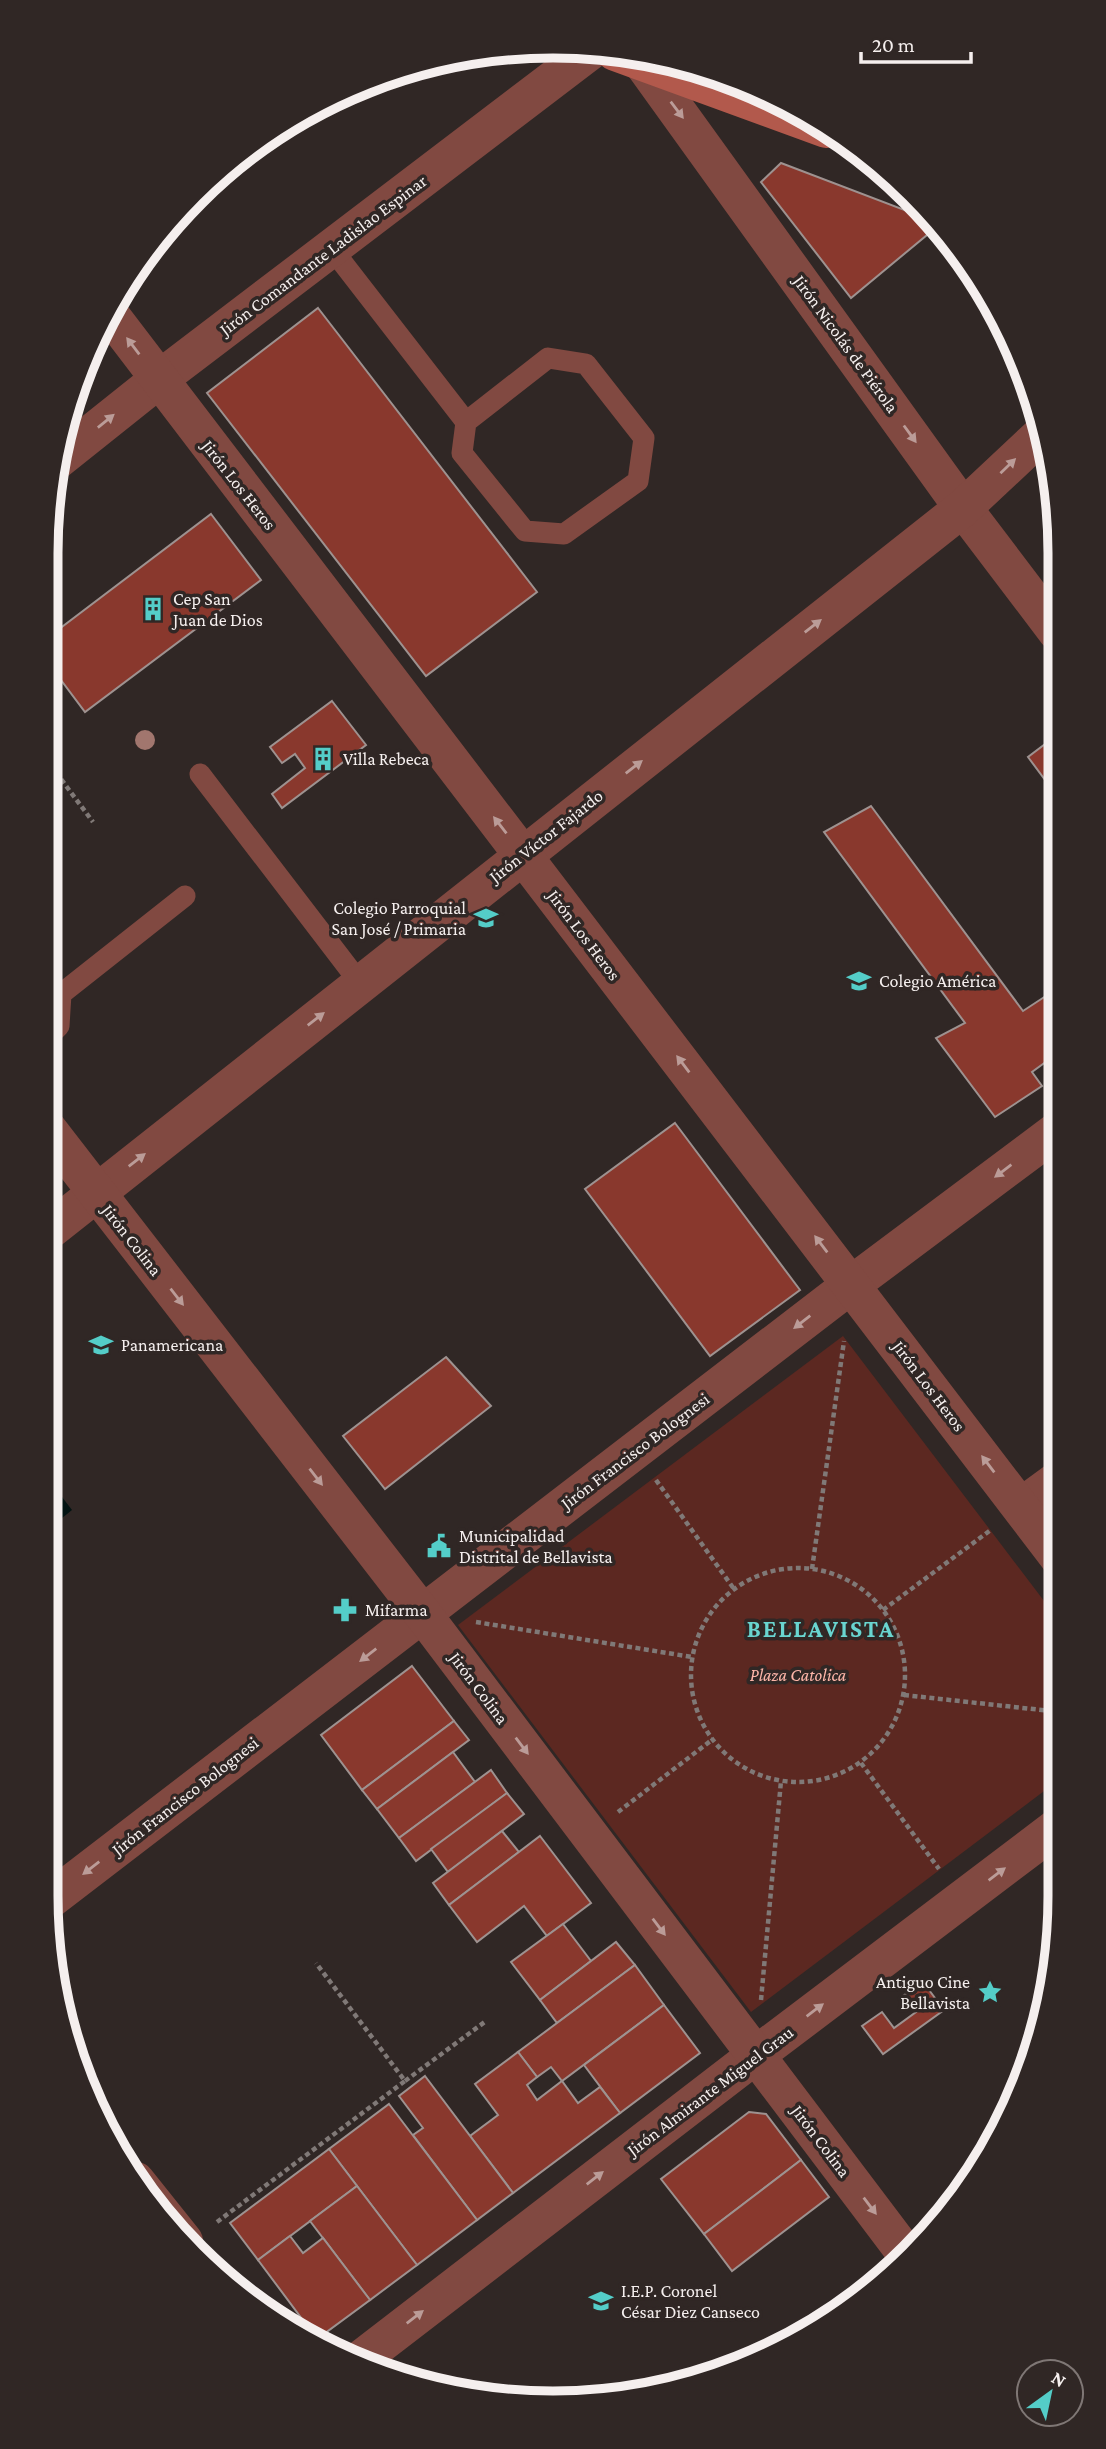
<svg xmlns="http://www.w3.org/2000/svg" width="1106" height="2449" font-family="'Crimson Pro',serif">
	<rect width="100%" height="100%" fill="#302725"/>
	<polygon fill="#5c2821" points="843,1336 1060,1622 1060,1779 751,2012 458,1625"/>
	<polygon fill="#031312" points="46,1476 72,1510 46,1531"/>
	<g fill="#89382d" stroke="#9e9290" stroke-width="2">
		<polygon points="781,163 923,217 933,230 851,298 761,182"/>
		<polygon points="318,308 537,592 426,676 207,393"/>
		<polygon points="211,514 261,580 85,712 46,660 46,639"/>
		<polygon points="332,701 366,745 282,808 272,794 305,768 295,754 282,763 270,747"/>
		<polygon points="1057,735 1057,796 1028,757"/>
		<polygon points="871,806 1023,1011 1058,988 1058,1053 1032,1072 1042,1086 995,1117 936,1038 965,1023 824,832"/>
		<polygon points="675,1123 800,1290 710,1356 585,1189"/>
		<polygon points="446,1357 491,1406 385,1489 343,1436"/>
		<polygon points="412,1666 454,1721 362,1790 321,1735"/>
		<polygon points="454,1721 469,1740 377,1809 362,1790"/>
		<polygon points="453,1752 475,1782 399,1838 377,1809"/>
		<polygon points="491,1770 507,1793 416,1861 399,1838"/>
		<polygon points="507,1793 524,1814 448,1872 431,1849"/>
		<polygon points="502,1831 519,1852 449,1905 433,1883"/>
		<polygon points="540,1836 591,1903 547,1936 524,1906 477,1942 449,1905"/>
		<polygon points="563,1924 591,1961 540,2000 511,1962"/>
		<polygon points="616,1942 635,1965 557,2023 540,2000"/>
		<polygon points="635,1965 664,2005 562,2081 551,2067 537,2077 518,2052"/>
		<polygon points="923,1982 944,2010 883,2054 862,2026 882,2012 894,2028 916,2012 903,1996"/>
		<polygon points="664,2005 700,2053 620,2113 584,2065"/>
		<polygon points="518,2052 537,2077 527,2085 537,2100 562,2081 578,2103 600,2087 620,2113 513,2193 470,2136 498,2115 475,2084"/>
		<polygon points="425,2076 513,2193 477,2220 413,2135 423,2128 399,2096"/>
		<polygon points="389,2104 477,2220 417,2265 329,2149"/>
		<polygon points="749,2112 766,2114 801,2160 704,2234 661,2179"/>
		<polygon points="329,2149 357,2186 258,2260 230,2223"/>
		<polygon points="801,2160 829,2197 732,2271 704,2234"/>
		<polygon points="357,2186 417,2265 370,2300 310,2221"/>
		<polygon points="290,2236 303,2253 323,2238 370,2300 317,2339 258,2260"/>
	</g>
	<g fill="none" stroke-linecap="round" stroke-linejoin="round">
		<g stroke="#807977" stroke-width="4.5" stroke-dasharray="5 3.5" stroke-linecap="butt">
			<polyline points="46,759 93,822"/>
			<polyline points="656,1480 734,1589"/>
			<circle cx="798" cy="1675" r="107"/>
			<polyline points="812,1569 844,1341"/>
			<polyline points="883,1610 992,1529"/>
			<polyline points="476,1622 692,1657"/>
			<polyline points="904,1695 1060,1712"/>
			<polyline points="861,1763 939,1869"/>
			<polyline points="618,1812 713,1739"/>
			<polyline points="761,2000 781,1781"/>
			<polyline points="405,2081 486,2021"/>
			<polyline points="217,2222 405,2081 316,1963"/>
		</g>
		<g stroke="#814941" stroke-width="21">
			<polyline points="332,249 466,422 462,453 525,531 564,534 638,481 644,438 586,364 548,358 466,422"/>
			<polyline points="200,774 360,983"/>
			<polyline points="46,1039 59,1026 61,994 185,896"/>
		</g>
		<g stroke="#814941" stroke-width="38">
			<polyline points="643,54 641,61 963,508 1057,632"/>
			<polyline points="54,463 158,380 593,49"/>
			<polyline points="46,1233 963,508 1042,434"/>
			<polyline points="1021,1507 1059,1479"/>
			<polyline points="47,1902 852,1284 1058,1130"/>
			<polyline points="136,2181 184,2241"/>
			<polyline points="361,2359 756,2055 1060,1825"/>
		</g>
		<g stroke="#814941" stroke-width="38">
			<polyline points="109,313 1059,1558"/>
			<polyline points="46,1127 422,1613 906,2254"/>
		</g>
		<polyline stroke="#b2594c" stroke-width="38" points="615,52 826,129"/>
	</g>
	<circle fill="#a1766e" cx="145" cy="740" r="10"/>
	<defs><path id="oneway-solid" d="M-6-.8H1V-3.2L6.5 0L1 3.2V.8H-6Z" transform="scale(1.75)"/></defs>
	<g fill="#bb9c98">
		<use href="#oneway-solid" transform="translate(677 110) rotate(53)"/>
		<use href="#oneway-solid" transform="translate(133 346) rotate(-127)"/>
		<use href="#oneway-solid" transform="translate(106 421) rotate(-39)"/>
		<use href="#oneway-solid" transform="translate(910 434) rotate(54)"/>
		<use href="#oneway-solid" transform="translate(1008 466) rotate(-44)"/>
		<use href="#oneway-solid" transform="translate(813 626) rotate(-38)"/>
		<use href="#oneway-solid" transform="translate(634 767) rotate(-38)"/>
		<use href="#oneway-solid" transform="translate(500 825) rotate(-128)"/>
		<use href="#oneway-solid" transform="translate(316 1019) rotate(-38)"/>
		<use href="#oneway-solid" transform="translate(683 1064) rotate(-127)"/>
		<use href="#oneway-solid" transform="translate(137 1160) rotate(-38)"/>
		<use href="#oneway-solid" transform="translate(1003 1171) rotate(143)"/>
		<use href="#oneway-solid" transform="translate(821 1244) rotate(-127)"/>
		<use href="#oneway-solid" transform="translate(177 1297) rotate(52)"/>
		<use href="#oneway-solid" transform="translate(802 1322) rotate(142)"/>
		<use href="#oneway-solid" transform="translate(988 1464) rotate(-127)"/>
		<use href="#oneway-solid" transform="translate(316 1477) rotate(52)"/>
		<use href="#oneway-solid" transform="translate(368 1655) rotate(142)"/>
		<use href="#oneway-solid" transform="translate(522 1746) rotate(53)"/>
		<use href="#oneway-solid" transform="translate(91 1868) rotate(142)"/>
		<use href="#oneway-solid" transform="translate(997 1874) rotate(-37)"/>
		<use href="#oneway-solid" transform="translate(659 1927) rotate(53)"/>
		<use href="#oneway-solid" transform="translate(815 2010) rotate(-37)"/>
		<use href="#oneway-solid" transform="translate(595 2178) rotate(-38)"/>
		<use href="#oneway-solid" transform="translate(870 2206) rotate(53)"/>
		<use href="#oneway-solid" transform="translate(415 2317) rotate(-38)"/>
	</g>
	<defs>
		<g id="building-bare" transform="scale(1.89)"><path d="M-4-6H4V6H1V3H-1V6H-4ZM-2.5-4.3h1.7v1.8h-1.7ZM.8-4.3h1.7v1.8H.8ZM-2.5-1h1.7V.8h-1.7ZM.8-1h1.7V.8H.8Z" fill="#54cdc8" stroke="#302725" stroke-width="2.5" paint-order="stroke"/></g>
		<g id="school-bare" transform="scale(1.89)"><path d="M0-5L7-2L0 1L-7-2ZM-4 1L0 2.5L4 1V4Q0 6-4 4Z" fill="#54cdc8" stroke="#302725" stroke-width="2.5" paint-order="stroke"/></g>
		<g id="civic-bare" transform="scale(1.89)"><path d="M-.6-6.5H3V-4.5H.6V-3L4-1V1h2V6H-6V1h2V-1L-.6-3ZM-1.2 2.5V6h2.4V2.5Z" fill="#54cdc8" stroke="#302725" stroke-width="2.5" paint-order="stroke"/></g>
		<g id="pharmacy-bare" transform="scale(1.89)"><path d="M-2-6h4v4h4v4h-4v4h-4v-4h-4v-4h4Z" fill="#54cdc8" stroke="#302725" stroke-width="2.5" paint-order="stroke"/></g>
		<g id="sight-bare" transform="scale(1.89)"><path d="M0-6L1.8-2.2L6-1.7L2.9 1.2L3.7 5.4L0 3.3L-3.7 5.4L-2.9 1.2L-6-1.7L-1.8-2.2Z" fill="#54cdc8" stroke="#302725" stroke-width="2.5" paint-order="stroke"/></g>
	</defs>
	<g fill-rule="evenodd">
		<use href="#building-bare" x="153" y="609"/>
		<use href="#building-bare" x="323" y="759"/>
		<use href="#school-bare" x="486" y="918"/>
		<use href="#school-bare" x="859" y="981"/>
		<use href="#school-bare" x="101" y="1345"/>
		<use href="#civic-bare" x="439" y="1546"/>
		<use href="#pharmacy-bare" x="345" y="1610"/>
		<use href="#sight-bare" x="990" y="1992"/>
		<use href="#school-bare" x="601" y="2301"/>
	</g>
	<g text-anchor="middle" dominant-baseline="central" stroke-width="7" stroke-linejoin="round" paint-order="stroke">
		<g font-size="18" fill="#f5efee" stroke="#302725">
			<text transform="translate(323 255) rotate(-37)">Jirón Comandante Ladislao Espinar</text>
			<text transform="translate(846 344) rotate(54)">Jirón Nicolás de Piérola</text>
			<text transform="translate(239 485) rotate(52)">Jirón Los Heros</text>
			<text transform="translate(546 836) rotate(-38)">Jirón Víctor Fajardo</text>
			<text transform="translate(584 935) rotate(53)">Jirón Los Heros</text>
			<text transform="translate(132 1240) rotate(52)">Jirón Colina</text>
			<text transform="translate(929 1386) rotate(53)">Jirón Los Heros</text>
			<text transform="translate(635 1451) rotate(-37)">Jirón Francisco Bolognesi</text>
			<text transform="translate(479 1688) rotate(53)">Jirón Colina</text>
			<text transform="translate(185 1796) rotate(-38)">Jirón Francisco Bolognesi</text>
			<text transform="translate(710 2091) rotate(-37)">Jirón Almirante Miguel Grau</text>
			<text transform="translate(821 2141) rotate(53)">Jirón Colina</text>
		</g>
		<g font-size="18" fill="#f5efee" stroke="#302725" text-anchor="start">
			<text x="173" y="599">Cep San<tspan x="173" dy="21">Juan de Dios</tspan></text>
			<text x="343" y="759">Villa Rebeca</text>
			<text x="466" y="908" text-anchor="end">Colegio Parroquial<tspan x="466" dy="21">San José / Primaria</tspan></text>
			<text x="879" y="981">Colegio América</text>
			<text x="121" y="1345">Panamericana</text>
			<text x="459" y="1536">Municipalidad<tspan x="459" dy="21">Distrital de Bellavista</tspan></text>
			<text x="365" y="1610">Mifarma</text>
			<text x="970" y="1982" text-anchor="end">Antiguo Cine<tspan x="970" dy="21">Bellavista</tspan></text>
			<text x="621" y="2291">I.E.P. Coronel<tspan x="621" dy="21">César Diez Canseco</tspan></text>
		</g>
		<g font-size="18" font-style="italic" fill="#feb6a9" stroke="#302725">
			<text x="798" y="1675">Plaza Catolica</text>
		</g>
		<g font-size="24" font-weight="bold" letter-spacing="2" fill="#69d5d0" stroke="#302725">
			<text x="821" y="1628">BELLAVISTA</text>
		</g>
	</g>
	<path d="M0 0H1106V2449H0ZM553 58H553A495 495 0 0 1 1048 553V1896A495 495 0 0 1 553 2391H553A495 495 0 0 1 58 1896V553A495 495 0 0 1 553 58Z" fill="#302725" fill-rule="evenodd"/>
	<path fill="none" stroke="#f5efee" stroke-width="9" d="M553 58H553A495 495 0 0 1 1048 553V1896A495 495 0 0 1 553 2391H553A495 495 0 0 1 58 1896V553A495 495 0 0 1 553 58Z"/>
	<g transform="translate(1050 2393) rotate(33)"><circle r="33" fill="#302725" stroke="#7f7775" stroke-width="2"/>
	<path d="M0-5L12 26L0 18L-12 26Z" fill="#54cdc8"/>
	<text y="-10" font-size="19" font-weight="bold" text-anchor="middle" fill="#f5efee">N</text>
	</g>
	<path d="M861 52v10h110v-10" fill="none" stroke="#f5efee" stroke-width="3.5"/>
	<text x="872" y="52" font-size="21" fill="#f5efee" stroke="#302725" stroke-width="5" paint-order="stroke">20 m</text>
</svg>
